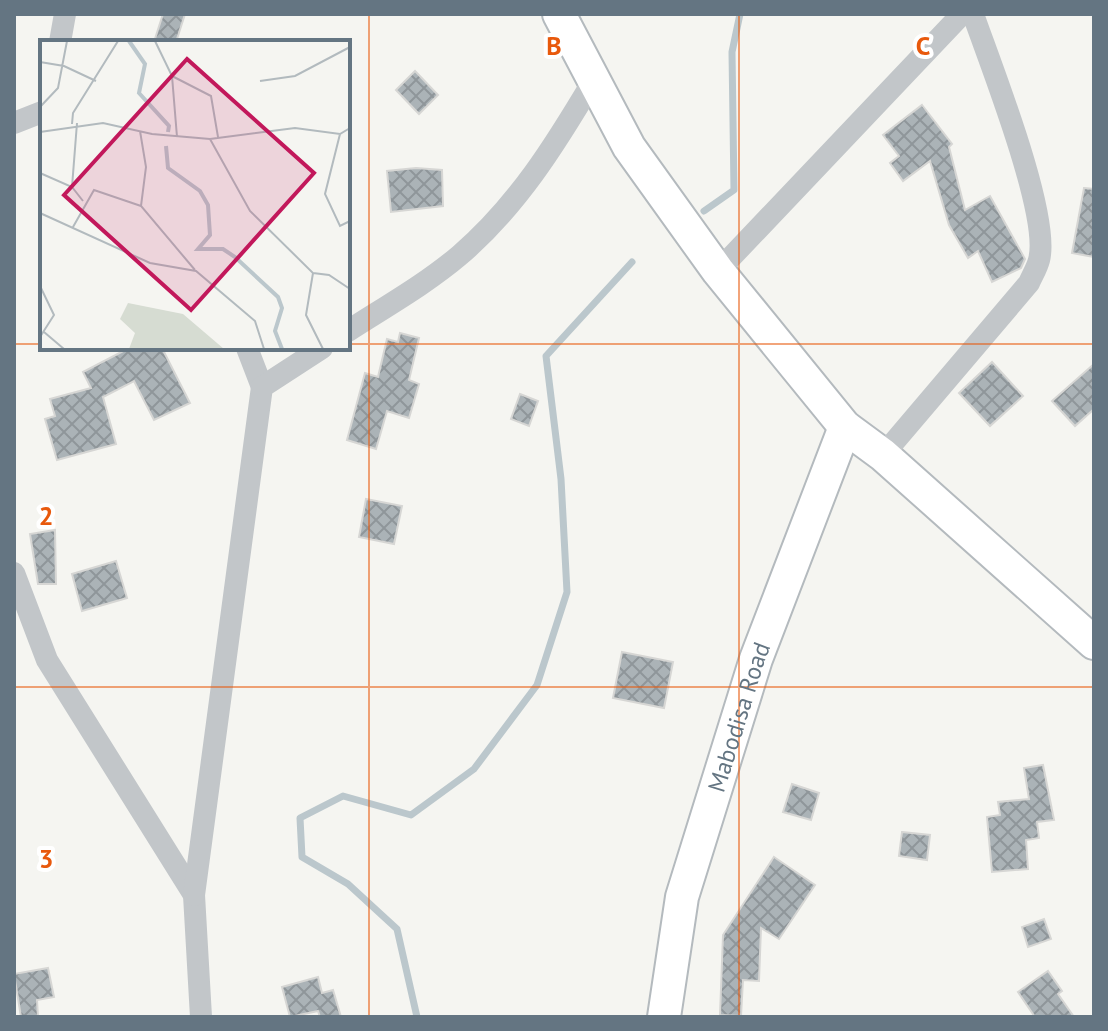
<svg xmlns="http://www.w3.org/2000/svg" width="1108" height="1031" font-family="'PT Sans',sans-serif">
	<defs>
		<pattern id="building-cross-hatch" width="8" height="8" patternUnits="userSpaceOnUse" patternTransform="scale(2)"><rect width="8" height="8" fill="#abb3b7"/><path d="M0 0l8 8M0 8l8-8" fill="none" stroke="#8f969a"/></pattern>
	</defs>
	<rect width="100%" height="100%" fill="#f5f5f1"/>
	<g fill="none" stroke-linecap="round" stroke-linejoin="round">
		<g stroke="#bbc7cc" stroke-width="7">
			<polyline points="704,211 734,190 732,52 740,14"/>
			<polyline points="417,1017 397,929 348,884 302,857 300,818 343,796 411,815 474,769 537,685 567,592 561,479 546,356 632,262"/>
		</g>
	</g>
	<g fill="url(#building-cross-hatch)" stroke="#d6d6d4" stroke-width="2">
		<polygon points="163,14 185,14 176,42 154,42"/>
		<polygon points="415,71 438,95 419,114 396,90"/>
		<polygon points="922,105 952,144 949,147 965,210 990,196 1025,259 1021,268 992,282 978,251 968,258 949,225 930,161 903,181 890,163 899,156 883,135"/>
		<polygon points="416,168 442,170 443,206 391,212 387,171"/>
		<polygon points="1084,188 1094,189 1094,257 1072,253"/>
		<polygon points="400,333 419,338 409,380 419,384 409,418 387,411 376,449 347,440 365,373 378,377 387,339 398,342"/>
		<polygon points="129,348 162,348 190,403 154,420 134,381 103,397 116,444 57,460 45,419 55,416 50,399 91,388 83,372"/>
		<polygon points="992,362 1023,396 990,426 959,393"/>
		<polygon points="1094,364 1094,409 1075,426 1052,401"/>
		<polygon points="520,394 538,401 529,426 511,419"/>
		<polygon points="366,499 402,506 394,544 359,537"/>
		<polygon points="55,530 56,584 38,584 30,534"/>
		<polygon points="116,561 127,598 82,611 72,574"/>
		<polygon points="622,652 673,662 664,708 613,698"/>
		<polygon points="1043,765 1054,820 1037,822 1039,838 1026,840 1028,869 992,872 987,817 1000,815 998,802 1029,799 1024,768"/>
		<polygon points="792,784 819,793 811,820 783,812"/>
		<polygon points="902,832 930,835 927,860 899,856"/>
		<polygon points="774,857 815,885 779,939 761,928 759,981 743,980 741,1016 720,1015 723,935"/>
		<polygon points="1044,919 1051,939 1028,947 1022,927"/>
		<polygon points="48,968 54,997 37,1000 38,1017 21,1017 14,974"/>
		<polygon points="1048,971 1062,991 1058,994 1074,1017 1035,1017 1018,992"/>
		<polygon points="318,977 322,993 333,990 341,1017 320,1017 318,1011 290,1017 282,987"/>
	</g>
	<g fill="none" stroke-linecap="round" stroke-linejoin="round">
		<g stroke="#b4babe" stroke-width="36">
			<g id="secondary">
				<polyline points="559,14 629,147 718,271 845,427 883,455 1094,643"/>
				<path id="s1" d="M664,1017L682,897L756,659L845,427"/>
			</g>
		</g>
		<g stroke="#c2c6c9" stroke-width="22">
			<polyline points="60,42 65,14"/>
			<polyline points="14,123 42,112"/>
			<polyline points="718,271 962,14"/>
			<path d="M348,331C385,307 426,284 460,255C517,206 555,145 593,81"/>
			<polyline points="247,348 262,387"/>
			<path d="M883,455L1029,283C1032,276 1037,268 1039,260C1051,216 990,63 973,14"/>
			<polyline points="14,573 47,660 194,895 201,1017"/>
			<polyline points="194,895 262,387 322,348"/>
		</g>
		<use href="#secondary" stroke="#fff" stroke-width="32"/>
	</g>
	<path fill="none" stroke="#e8590c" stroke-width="2" stroke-opacity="0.55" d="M369,14V1017M739,14V1017M14,344H42M348,344H1094M14,687H1094"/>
	<g text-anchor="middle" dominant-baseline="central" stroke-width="8" stroke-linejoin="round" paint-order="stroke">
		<g font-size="24" fill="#647582" stroke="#fff">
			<text stroke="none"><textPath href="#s1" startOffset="310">Mabodisa Road</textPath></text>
		</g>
	</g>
	<g transform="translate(40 40)">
		<rect width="310" height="310" fill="#f5f5f1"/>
		<path d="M88,263L143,274L184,309H89L95,293L80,279Z" fill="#d6dcd2"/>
		<path fill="none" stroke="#bbc7cc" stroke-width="4" d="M89,1L105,24L99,53L129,86L128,92M126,106L128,128L160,151L168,165L170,195L158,209H183L195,217L238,257L242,268L235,291L242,309"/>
		<path fill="none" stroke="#b2babe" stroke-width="2" d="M115,1L132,36L137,97M0,22L24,26L56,41M132,36L171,56L178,97M220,41L255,36L310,7M0,67L18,48L27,1M32,84L33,73L78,1M100,91L106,127L101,166L155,230M0,92L63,83L112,94L170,99L255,88L300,94L310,88M300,94L285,154L300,186L310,181M170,99L210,171L273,233L266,275L283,309M0,133L32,147L43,161M32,147L37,83M0,173L110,223L156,231L215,281L224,309M33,187L54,150L101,166M273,233L289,235L310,249M0,246L14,275L0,297M4,292L24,309"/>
		<path fill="#c2185b" fill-opacity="0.15" stroke="#c2185b" stroke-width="4" d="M147,19L274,133L151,270L24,155Z"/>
		<rect width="310" height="310" fill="none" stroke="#647582" stroke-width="4"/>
	</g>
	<g font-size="26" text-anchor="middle" font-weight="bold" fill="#e8590c" stroke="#fff" stroke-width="8" stroke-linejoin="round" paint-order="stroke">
		<text x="554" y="55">B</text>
		<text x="923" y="55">C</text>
		<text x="46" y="525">2</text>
		<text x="46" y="868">3</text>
	</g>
	<rect width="1108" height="1031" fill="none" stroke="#647582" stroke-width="32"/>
</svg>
